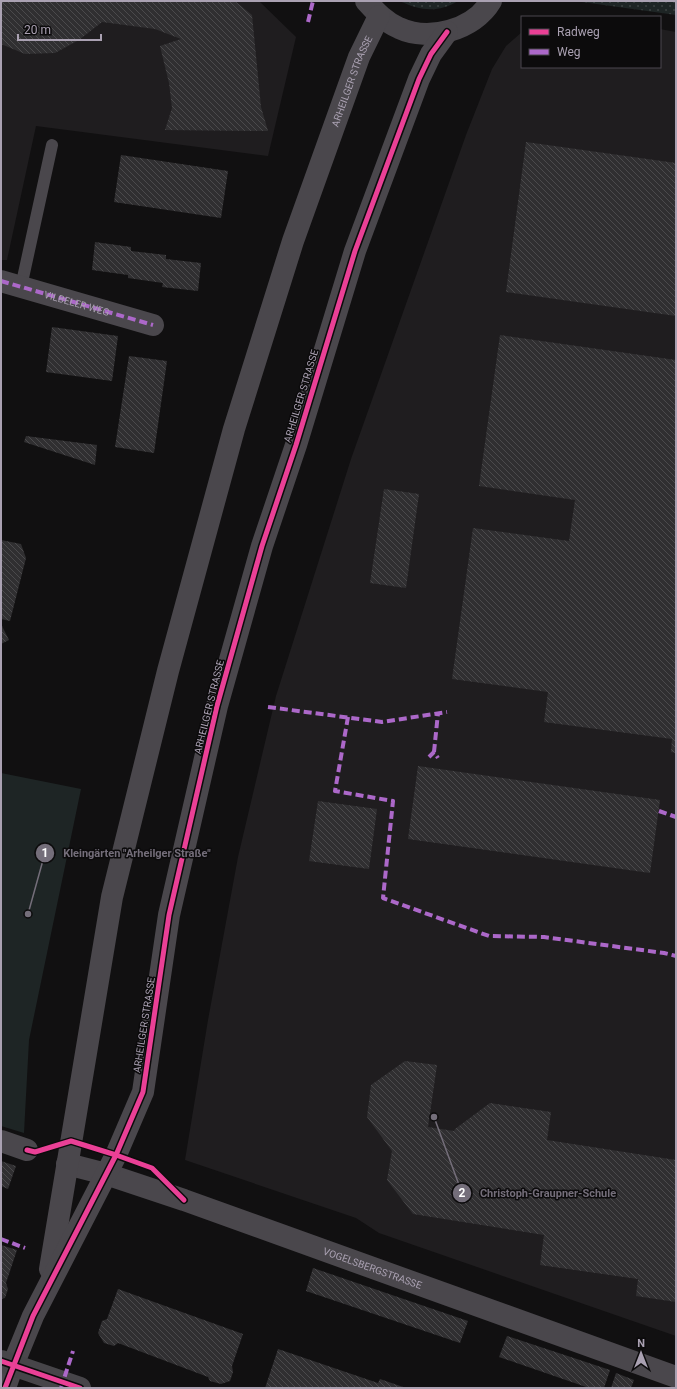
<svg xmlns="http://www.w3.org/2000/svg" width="677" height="1389" font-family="Roboto,sans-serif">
	<defs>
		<pattern id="grass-dots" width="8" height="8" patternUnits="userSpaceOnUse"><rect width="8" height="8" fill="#1e2525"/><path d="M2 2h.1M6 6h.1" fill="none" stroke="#3c4242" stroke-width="1.8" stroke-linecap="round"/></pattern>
		<pattern id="building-back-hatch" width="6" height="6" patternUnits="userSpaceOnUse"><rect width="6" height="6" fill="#302f31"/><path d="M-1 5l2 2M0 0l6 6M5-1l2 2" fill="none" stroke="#4b4a4c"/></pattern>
	</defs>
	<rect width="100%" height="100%" fill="#111011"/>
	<g fill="#1f1d1f">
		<polygon points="1,1 259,1 296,37 268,156 36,126 7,260 1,260"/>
		<polygon points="660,29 676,32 676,1336 379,1233 356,1218 185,1160 208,1020 238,857 276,696 351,459 466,135 492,69 506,46 522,32 522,67 660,67"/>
	</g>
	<g fill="url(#grass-dots)">
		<path d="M400,1H458C438,13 420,11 400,1Z"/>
		<polygon points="575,1 676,1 676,15"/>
	</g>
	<polygon fill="#1e2525" points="1,773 81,789 29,1040 24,1133 1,1126"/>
	<g fill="url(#building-back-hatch)">
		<polygon points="1,1 235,1 252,15 261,107 268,131 165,130 172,108 169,83 160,46 181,39 155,29 102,22 79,40 55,53 25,54 1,44"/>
		<polygon points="526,142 676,163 676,316 506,292"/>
		<polygon points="121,155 228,171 221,218 114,202"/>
		<polygon points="95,242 131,247 131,251 166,255 166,259 201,263 198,291 162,287 163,283 128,278 128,275 92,270"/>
		<polygon points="52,327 118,336 112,381 46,372"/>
		<polygon points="500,335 676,360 676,753 671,752 672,739 544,722 548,692 452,679 473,528 569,541 575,500 479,486"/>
		<polygon points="129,356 167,361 154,453 115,447"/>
		<polygon points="26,436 97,445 95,465 24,442"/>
		<polygon points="384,489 419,494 406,588 370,583"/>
		<polygon points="1,540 21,544 26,558 10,621 1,619"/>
		<polygon points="1,624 9,640 1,644"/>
		<polygon points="418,766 660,800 650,873 408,839"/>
		<polygon points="318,801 377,809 369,869 309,861"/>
		<polygon points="405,1061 437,1065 428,1127 454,1131 455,1129 490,1103 551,1112 547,1140 676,1160 676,1302 636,1296 638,1279 540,1265 544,1235 413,1214 387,1180 392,1151 367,1117 371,1085"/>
		<polygon points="1,1161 16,1166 8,1189 1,1186"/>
		<polygon points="1,1245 17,1250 6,1283 8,1289 5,1298 1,1299"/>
		<polygon points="313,1268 468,1321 460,1343 306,1291"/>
		<polygon points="118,1289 243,1334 232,1366 233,1372 230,1381 221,1384 210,1381 208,1377 118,1343 114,1346 104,1343 98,1333 102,1321 107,1319"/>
		<polygon points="507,1336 610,1370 604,1388 589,1388 499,1357"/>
		<polygon points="278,1349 378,1383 380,1379 406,1388 265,1388"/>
		<polygon points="616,1373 634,1380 631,1388 611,1388"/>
	</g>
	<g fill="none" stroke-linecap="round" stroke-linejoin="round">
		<polyline stroke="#4a474c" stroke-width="12" points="21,287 52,145"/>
		<g stroke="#4a474c" stroke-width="22">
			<path id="s1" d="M1,281L153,325"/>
			<polyline points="1,1141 27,1150"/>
			<path id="s2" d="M67,1164L106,1174L184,1200L676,1377"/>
			<polyline points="5,1388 13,1365"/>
		</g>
		<g stroke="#4a474c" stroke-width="22">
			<path d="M366,1C376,12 385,22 399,28C429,42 474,30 491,1"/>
			<path id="s3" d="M50,1269L112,897L168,671L234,429L293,241L359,57L379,16"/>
			<polyline points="13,1365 33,1316 116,1155 143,1092 169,915 217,706 262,546 296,445 355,251 419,79 431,54 447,32"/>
		</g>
		<polyline stroke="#474549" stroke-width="22" points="1,1361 80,1388"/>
		<g stroke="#ac68c9" stroke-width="4" stroke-dasharray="8 4" stroke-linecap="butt">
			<polyline points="308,22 313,1"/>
			<polyline points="1,281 153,325"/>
			<polyline points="268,707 382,722 447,712"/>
			<polyline points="348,717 335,791 393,801 383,898 489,936 544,937 664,953 676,956"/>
			<polyline points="434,752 438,713"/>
			<polyline points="429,757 434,752 438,758"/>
			<polyline points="659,811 676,817"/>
			<polyline points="1,1239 25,1248"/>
			<polyline points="61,1388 73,1351"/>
		</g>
		<g stroke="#0c0b0c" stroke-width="8">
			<g id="cycleway">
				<polyline points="27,1150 35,1152 71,1141 116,1155 152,1168 184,1200"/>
				<polyline points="1,1361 80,1388"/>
				<polyline points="5,1388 33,1316 116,1155 143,1092 169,915 217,706 262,546 296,445 355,251 419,79 431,54 447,32"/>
			</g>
		</g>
		<use href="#cycleway" stroke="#ea4096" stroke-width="5"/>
	</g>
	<g text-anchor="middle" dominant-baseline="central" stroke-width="3" stroke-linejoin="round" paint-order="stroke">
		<g font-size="10" fill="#aaa1b2" stroke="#0c0b0c">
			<text stroke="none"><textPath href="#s3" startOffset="1228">ARHEILGER STRASSE</textPath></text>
			<text stroke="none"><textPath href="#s1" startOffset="79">VILBELER WEG</textPath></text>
			<text transform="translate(301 396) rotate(-73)">ARHEILGER STRASSE</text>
			<text transform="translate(209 707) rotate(-76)">ARHEILGER STRASSE</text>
			<text transform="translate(144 1025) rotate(-81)">ARHEILGER STRASSE</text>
			<text stroke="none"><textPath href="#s2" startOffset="323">VOGELSBERGSTRASSE</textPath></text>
		</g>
	</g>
	<path fill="none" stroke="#746e7a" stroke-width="1.5" d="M28 914L45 853M434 1117L462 1193"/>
	<g fill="#746e7a" stroke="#0c0b0c" stroke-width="1.5">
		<circle cx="28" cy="914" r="4"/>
		<circle cx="434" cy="1117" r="4"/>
		<circle cx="45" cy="853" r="10"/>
		<circle cx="462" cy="1193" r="10"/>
	</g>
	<g font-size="12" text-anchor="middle" font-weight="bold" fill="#fff">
		<text x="45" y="857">1</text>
		<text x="462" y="1197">2</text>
	</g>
	<g font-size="11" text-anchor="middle" font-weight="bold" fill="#746e7a" stroke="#0c0b0c" stroke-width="3" stroke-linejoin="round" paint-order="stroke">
		<text x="137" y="857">Kleingärten "Arheilger Straße"</text>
		<text x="548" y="1197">Christoph-Graupner-Schule</text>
	</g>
	<rect width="677" height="1389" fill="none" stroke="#aaa1b2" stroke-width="4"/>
	<rect x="521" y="16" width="140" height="52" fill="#0c0b0c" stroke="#4b474e"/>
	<rect x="529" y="29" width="20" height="6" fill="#ea4096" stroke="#4b474e"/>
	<text x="557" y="36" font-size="12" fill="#aaa1b2">Radweg</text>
	<rect x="529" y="49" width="20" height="6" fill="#ac68c9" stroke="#4b474e"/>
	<text x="557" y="56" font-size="12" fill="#aaa1b2">Weg</text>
	<g transform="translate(641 1353)" stroke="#0c0b0c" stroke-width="3" paint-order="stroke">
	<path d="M0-3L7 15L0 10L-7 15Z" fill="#aaa1b2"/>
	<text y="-6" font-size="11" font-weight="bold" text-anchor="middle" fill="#aaa1b2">N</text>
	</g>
	<path d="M18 34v6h83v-6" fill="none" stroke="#aaa1b2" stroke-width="2"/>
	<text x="24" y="34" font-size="12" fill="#aaa1b2" stroke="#0c0b0c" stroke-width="3" paint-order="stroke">20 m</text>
</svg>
